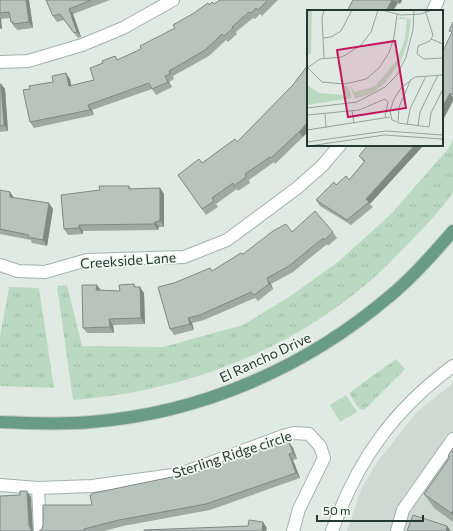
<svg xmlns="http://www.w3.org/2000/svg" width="453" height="531" font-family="Commissioner,sans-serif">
	<defs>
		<pattern id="grass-tufts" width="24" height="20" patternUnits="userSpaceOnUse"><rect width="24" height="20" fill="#bbd9c0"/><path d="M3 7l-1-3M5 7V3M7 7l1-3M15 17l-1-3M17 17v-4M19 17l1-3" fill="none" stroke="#a0bba5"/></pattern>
	</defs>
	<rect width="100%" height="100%" fill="#e0eae5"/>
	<polygon fill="#cfd9d3" points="453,383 453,531 347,531 362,487 378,461 417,412"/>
	<g fill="url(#grass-tufts)">
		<path d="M453,140C453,151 453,184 453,192C449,202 413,239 403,249C393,259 382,271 371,280C289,352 181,392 73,400L57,286L67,285L82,346L163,347L243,325L289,297L338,262L391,214L448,149Z"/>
		<polygon points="9,287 39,288 54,388 0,386 0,337"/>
		<polygon points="396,359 405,369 365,409 362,410 357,406 349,393"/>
	</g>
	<polygon fill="#bbd9c0" points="346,395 357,412 340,422 330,405"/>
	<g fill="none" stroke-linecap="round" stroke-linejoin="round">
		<g stroke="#a4b1ab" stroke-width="14">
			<g id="minor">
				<polyline points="433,11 438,0"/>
				<polyline points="0,62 28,61 82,45 123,28 173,0"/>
				<polyline points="0,265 18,271 45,272 87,260 184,257 227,240 297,188 322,166 340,145"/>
				<polyline points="0,485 38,488 92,486 180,474 283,436 294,433 309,434 320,446 324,458 299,509 293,531"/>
				<polyline points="38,488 40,531"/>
				<path d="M332,531C357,461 393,410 453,366"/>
				<polyline points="397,531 403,510 453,439"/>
			</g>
		</g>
		<g stroke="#c1c7c5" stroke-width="14">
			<path id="major" d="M0,422C30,423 61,425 91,422C202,413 305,368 390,296C413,277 433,254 453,231"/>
		</g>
		<use href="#minor" stroke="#fff" stroke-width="12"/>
		<use href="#major" stroke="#699b89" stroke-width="12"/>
	</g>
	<g fill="#9da9a3">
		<polygon points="0,0 29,0 33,28 17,30 16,28 15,28 11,22 10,18 1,19 2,29 0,29"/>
		<polygon points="46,0 110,0 73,14 81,37 78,38 64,20 57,22 53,16"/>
		<polygon points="220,0 278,0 262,16 260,14 255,19 253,18 236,32 237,34 228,42 226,40 209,56 173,76 174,79 169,82 172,87 156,95 152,89 92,110 94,115 34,128 30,122 30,89 70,79 71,86 94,80 115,56 118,60 141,49 175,28 209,5 214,4"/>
		<polygon points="353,0 402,0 400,4 398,3"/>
		<polygon points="0,84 1,84 5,89 8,131 0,132"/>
		<polygon points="292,86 303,137 275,164 274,162 249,180 250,183 238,191 237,189 216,204 218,207 206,215 178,175 202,163 237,142"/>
		<polygon points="368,145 370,204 373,207 351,225 320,206 316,200 336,185 349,180 364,162 359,156"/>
		<polygon points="129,186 132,189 160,188 164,194 164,227 159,227 158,230 83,231 83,234 68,235 64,229 100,190"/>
		<polygon points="0,190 10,192 14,198 53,209 47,246 32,243 31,240 0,234 0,235"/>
		<polygon points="292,232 333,232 337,238 328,246 327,244 293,272 271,284 273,289 258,301 255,298 204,320 192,323 194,330 174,335 170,329 174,283 212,271 243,254"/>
		<polygon points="134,284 136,287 144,293 145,324 113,325 114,333 87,333 83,328 97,285 101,290 120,291"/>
		<polygon points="289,442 293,448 297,459 293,460 300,478 210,510 123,526 104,531 39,531 92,505 206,470"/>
		<polygon points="453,448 453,522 434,508 424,494 449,458 448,456"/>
	</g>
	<g fill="#7f8984">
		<polygon points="26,0 29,0 33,28 29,22"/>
		<polygon points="392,0 395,0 398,3 393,11 386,11"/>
		<polygon points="397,0 402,0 400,4"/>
		<polygon points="69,9 73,14 81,37 77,32"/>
		<polygon points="0,17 1,19 2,29 0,27"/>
		<polygon points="66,73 70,79 73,92 69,86"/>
		<polygon points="165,76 169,82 172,87 168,82"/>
		<polygon points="1,84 5,89 8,131 4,125"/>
		<polygon points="450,93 453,97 453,101 442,122 442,108"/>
		<polygon points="88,105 92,110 94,115 90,110"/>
		<polygon points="308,122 308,132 303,137 299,132"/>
		<polygon points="415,145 424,145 370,204 366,199"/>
		<polygon points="160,188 164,194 164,227 160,221"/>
		<polygon points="10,192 14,198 10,197"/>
		<polygon points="49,203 53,209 47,246 43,240"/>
		<polygon points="155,222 159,227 158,230 154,224"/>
		<polygon points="79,225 83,231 83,234 79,228"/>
		<polygon points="267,278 271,284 273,289 269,284"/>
		<polygon points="97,285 101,291 96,290"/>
		<polygon points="140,287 144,293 145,324 141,318"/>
		<polygon points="188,318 192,323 194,330 190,324"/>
		<polygon points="109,319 113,325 114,333 110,327"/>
		<polygon points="289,442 293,448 297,459 293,453"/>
		<polygon points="289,454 293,460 300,478 296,473"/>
		<polygon points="27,491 31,497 33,531 32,531 29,526"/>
		<polygon points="453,510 453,516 451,513"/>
		<polygon points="263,522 267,528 266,531 262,531"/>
		<polygon points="447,526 451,531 446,531"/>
	</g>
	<g fill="#b6c4bd" stroke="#7f8984">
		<polygon points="0,0 26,0 29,22 13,24 13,22 11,22 9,12 0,13"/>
		<polygon points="46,0 91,0 69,9 77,32 74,33 60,14 53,16"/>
		<polygon points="220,0 268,0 258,10 256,8 251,13 249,12 232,27 233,28 224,36 222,34 205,50 169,71 170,74 165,76 168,82 152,89 149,83 88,105 90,110 30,122 23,90 30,89 29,86 53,82 52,76 66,73 69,86 94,80 90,68 103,63 102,61 115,56 117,60 141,49 140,46 175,28 173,25 194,13 208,3 209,5 212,2 214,4"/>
		<polygon points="353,0 392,0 386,11 347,11"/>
		<polygon points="453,22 453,94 452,95 450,93 442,108 442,53 452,32 449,31"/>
		<polygon points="308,65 308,117 307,119 308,120 308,122 299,132 271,158 270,157 245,174 246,177 234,186 233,183 212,198 214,201 202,209 178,175 199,159 202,163 235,139 237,142 292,86"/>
		<polygon points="0,84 1,84 4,125 0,126"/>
		<polygon points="368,145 415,145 366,199 369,202 347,220 316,200 334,182 336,185 346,176 349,180 365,161 359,156"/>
		<polygon points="99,186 129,186 129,189 160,188 160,221 155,222 154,224 79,225 79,228 64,229 61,195 100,190"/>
		<polygon points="0,190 10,192 10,197 49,203 43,240 28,237 29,235 0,229"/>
		<polygon points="315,211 333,232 324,240 323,238 289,266 267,278 269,284 254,295 251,292 200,315 188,318 190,324 170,329 158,287 174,283 210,268 212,271 241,253 243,254 273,231 286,224 292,232"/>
		<polygon points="134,284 134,287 140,287 141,318 109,319 110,327 83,328 82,285 97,285 96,290 120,291 119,285"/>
		<polygon points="285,441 286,443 289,442 293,453 289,454 296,473 206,504 119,520 84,529 84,531 39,531 42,529 43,525 43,505 92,505 90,495 94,493 206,470 206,469 225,461"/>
		<polygon points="453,448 453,510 451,513 424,494 450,457 448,456"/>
		<polygon points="20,491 27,491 29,526 32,531 0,531 0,496 20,495"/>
		<polygon points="413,515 447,526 446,531 407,531"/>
		<polygon points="249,520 263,522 262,531 144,531 144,530 248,526"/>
	</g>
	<g text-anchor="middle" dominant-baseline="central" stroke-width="3.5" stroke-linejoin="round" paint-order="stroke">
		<g font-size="14" fill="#233830" stroke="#f0f7f3">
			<text transform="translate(128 260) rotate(-4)">Creekside Lane</text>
			<text transform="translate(265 357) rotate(-25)">El Rancho Drive</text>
			<text transform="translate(232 454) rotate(-18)">Sterling Ridge circle</text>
		</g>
	</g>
	<g transform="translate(307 10)">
		<rect width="136" height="136" fill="#e0eae5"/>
		<path d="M0,0H5L4,43L0,46ZM93,7L104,9L101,31L94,51L77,74L65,83L48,89L43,75L48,82L68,76L90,50L98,29L100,9H91ZM0,75L12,83L37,85V76H41L45,88L0,95Z" fill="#bbd9c0"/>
		<path fill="none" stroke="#94a39d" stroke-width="1" d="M74,0L94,5L114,4L125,0M118,0L126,25L123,31L111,36L110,44L117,49L136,48M16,28L24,27L34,21L45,0M124,29L136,34M17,48L15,8L17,0M0,58L13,49L35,47L53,36L64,22L71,0M1,58L15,72L38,74L59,69L72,58L82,43L87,27L90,5M104,69L92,97L91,113L122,117L124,103L136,79M0,98L50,92L78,77L90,65L99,47L106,20L107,0M45,101L47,113M18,103L19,118M0,105L52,100L78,89L81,92L78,107M90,112L85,110L83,101L87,89L94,78L108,67L136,65M100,115L103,99L119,66M111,116L113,102L131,65M0,120L83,107M0,132L79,121L136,125M2,136L77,125L136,129"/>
		<path fill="#c2185b" fill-opacity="0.15" stroke="#c2185b" stroke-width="2" d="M88,31L99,98L41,107L30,40Z"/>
		<rect width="136" height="136" fill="none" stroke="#233830" stroke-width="2"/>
	</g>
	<path d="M317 515v6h106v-6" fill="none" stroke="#233830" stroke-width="2"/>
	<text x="323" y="515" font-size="12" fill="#233830" stroke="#f0f7f3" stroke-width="3" paint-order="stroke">50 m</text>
</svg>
